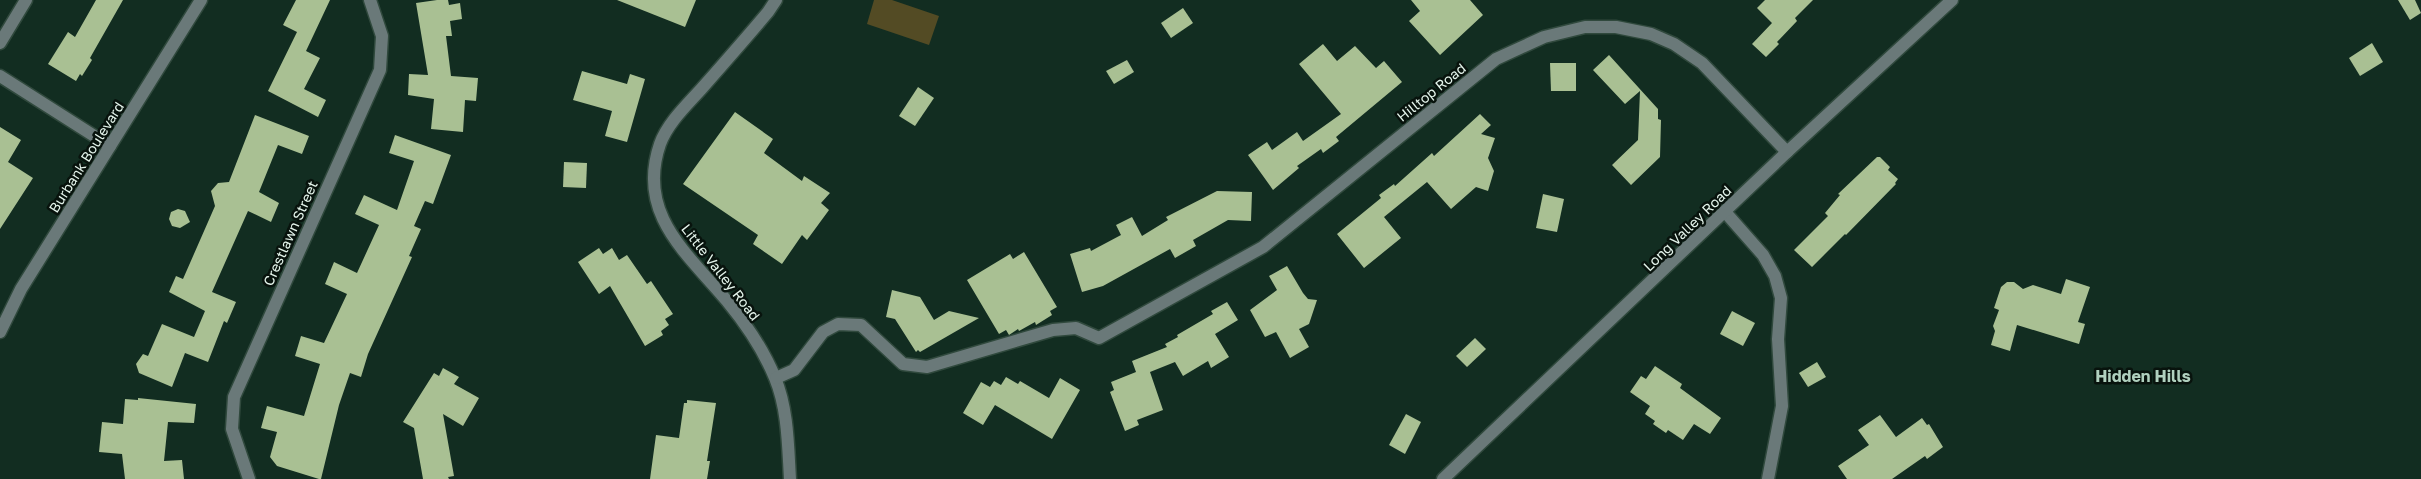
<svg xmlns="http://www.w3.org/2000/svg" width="2421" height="479" font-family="'Golos Text',sans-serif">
	<rect width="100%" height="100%" fill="#122d21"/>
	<polygon fill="#534b24" points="874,0 892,0 939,16 929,45 867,24"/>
	<g fill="#a9c093">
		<polygon points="96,0 123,0 90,58 92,60 82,76 80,74 76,81 48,64 68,32 75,37"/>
		<polygon points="296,0 330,0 306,51 320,58 304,89 326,100 318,117 268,91 297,32 283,25"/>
		<polygon points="437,0 448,0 449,5 460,3 462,19 450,21 452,36 446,36 451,76 478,78 476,101 465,100 463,132 431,129 434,99 408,95 409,74 428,75 416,3"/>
		<polygon points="617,0 696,0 685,27"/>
		<polygon points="1411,0 1470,0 1483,15 1440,55 1409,21 1420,11"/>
		<polygon points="1765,0 1813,0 1795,18 1797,21 1777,42 1779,44 1766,57 1752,44 1772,23 1757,8"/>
		<polygon points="2398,0 2415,0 2421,13 2410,20"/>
		<polygon points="1183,8 1193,23 1171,38 1161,23"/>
		<polygon points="2372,43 2383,62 2360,76 2349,58"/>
		<polygon points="1323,44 1337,61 1355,46 1376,68 1384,61 1402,82 1336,137 1339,141 1323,153 1321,149 1297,166 1299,168 1273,190 1248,155 1267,142 1272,150 1297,132 1303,141 1341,114 1299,64"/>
		<polygon points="1609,55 1658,109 1658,119 1661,120 1660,157 1631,185 1612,165 1638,140 1640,91 1625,104 1593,70"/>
		<polygon points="1127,60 1134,72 1114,84 1106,71"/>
		<polygon points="1550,63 1576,63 1576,91 1551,91"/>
		<polygon points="582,71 627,84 630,74 645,79 627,142 605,136 612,111 573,100"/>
		<polygon points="918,87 934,98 915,126 899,116"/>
		<polygon points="735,112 773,139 764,153 802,181 804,176 830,193 821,203 829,210 807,240 802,235 782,264 753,244 758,235 683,184"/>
		<polygon points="1480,114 1491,125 1481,134 1495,138 1488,158 1494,171 1488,191 1476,187 1451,209 1427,182 1384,217 1401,238 1364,268 1337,234 1381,198 1379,195 1394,184 1395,186 1432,153 1434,156"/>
		<polygon points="255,115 309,136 302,154 278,145 259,192 279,203 271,222 248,211 212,292 236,302 227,323 224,321 208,362 185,353 172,387 139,373 136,364 143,354 148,356 162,324 194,337 205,311 169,292 176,276 183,279 215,206 211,191 218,183 229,182"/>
		<polygon points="0,127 21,140 8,162 33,178 0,229"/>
		<polygon points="395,135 451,155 433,204 425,201 414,226 421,229 409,256 412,257 368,354 361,377 350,373 339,405 321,479 319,479 277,466 270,457 277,432 261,428 267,406 304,416 320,364 295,356 301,336 324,343 347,294 325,284 334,262 357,273 379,225 355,214 364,195 397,210 414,161 389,153"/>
		<polygon points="1877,157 1880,157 1890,167 1888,170 1898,179 1895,183 1896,184 1846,235 1845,234 1812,267 1794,250 1828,216 1825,213 1840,195 1838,194"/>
		<polygon points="564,162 587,163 586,188 563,187"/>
		<polygon points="1217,191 1252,192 1251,221 1228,220 1193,240 1196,246 1175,258 1170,249 1103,286 1082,292 1070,254 1090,248 1091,251 1121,235 1116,225 1132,217 1142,236 1168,220 1166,217"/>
		<polygon points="1543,194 1564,199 1557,232 1536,228"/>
		<polygon points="178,209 185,211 190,222 180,228 172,226 169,219 171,212"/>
		<polygon points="599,248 603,254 612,248 619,260 627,255 647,284 651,281 673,314 665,319 669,325 661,331 663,335 645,346 610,286 599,294 578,262"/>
		<polygon points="1024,252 1057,307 1050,311 1052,315 1036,325 1035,322 1019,331 1018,329 1009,335 1006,330 999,334 967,280 1010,254 1013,259"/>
		<polygon points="1287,266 1303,293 1308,299 1317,300 1309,324 1299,329 1309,347 1290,358 1276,332 1265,337 1250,310 1277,290 1269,276"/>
		<polygon points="2066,279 2090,287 2078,322 2085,324 2079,344 2017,325 2010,351 1991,345 1995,331 1993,326 1999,310 1994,308 2001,287 2007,282 2014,282 2023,289 2033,285 2061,294"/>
		<polygon points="892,290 920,297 934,320 949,311 979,318 920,352 918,350 916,352 895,319 886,317"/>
		<polygon points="1227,302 1238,320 1215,334 1229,357 1211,368 1208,361 1183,376 1175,362 1150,372 1163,410 1137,420 1139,425 1125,431 1110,392 1114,390 1111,382 1136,372 1132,361 1167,347 1165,344 1178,337 1177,335 1213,314 1211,311"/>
		<polygon points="1732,311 1755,323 1743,346 1720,334"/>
		<polygon points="1475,338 1486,349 1467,367 1456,356"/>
		<polygon points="1817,362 1826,377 1808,387 1799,373"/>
		<polygon points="1655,366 1682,384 1680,388 1721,418 1710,434 1694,424 1683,440 1668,430 1666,433 1653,424 1655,421 1645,414 1650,406 1630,392 1641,376 1646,379"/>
		<polygon points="443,368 459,377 454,384 479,398 463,426 443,414 454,476 448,477 449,479 423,479 414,428 403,422 434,373 439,376"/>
		<polygon points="1006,377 1018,384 1020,381 1049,398 1060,378 1080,390 1052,439 995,405 983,425 963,413 981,382 990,387 994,381 1001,385"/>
		<polygon points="138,398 196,404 194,423 168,422 164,461 182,460 184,479 125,479 122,454 99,452 102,422 123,424 125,399 138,400"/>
		<polygon points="687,400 716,403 707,461 710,461 707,479 650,479 656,435 679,438 684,403 687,403"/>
		<polygon points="1406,414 1421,422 1405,454 1389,445"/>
		<polygon points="1880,415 1896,437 1922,418 1927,425 1929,424 1943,447 1927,459 1925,456 1892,479 1847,479 1838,466 1869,445 1858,430"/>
	</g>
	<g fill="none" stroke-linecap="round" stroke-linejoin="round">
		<g stroke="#30493d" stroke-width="15">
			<g id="minor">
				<path d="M776,0L768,12C747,37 725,62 703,87C688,104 668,122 660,144C636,214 687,253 727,301C746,324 764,351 775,378C788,409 788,446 790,479"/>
				<polyline points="0,43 26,0"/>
				<polyline points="0,76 110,146"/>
				<polyline points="1726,213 1763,255 1775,276 1781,298 1778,339 1782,406 1768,479"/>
				<polyline points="0,332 21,289 201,0"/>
				<polyline points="776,378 794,370 823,332 838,324 861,325 903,364 927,367 1053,330 1076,328 1099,338 1263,247 1496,59 1544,37 1585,27 1616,27 1651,34 1674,44 1702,63 1787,152"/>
				<polyline points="249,479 232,429 234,397 380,70 382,36 370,0"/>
				<polyline points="1443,479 1787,152 1952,0"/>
			</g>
		</g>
		<use href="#minor" stroke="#6a7979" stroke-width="12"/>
	</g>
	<g text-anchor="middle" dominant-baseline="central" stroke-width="5" stroke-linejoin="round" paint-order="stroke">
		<g font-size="14" fill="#e5f5ec" stroke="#08130d">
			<text transform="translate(1431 92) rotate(-39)">Hilltop Road</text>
			<text transform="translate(86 157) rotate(-58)">Burbank Boulevard</text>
			<text transform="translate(1687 228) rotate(-44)">Long Valley Road</text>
			<text transform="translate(290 233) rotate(-66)">Crestlawn Street</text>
			<text transform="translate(721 272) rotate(52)">Little Valley Road</text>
		</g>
		<g font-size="16" font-weight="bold" fill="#b0d0be" stroke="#08130d">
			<text x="2143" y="376">Hidden Hills</text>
		</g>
	</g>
</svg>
